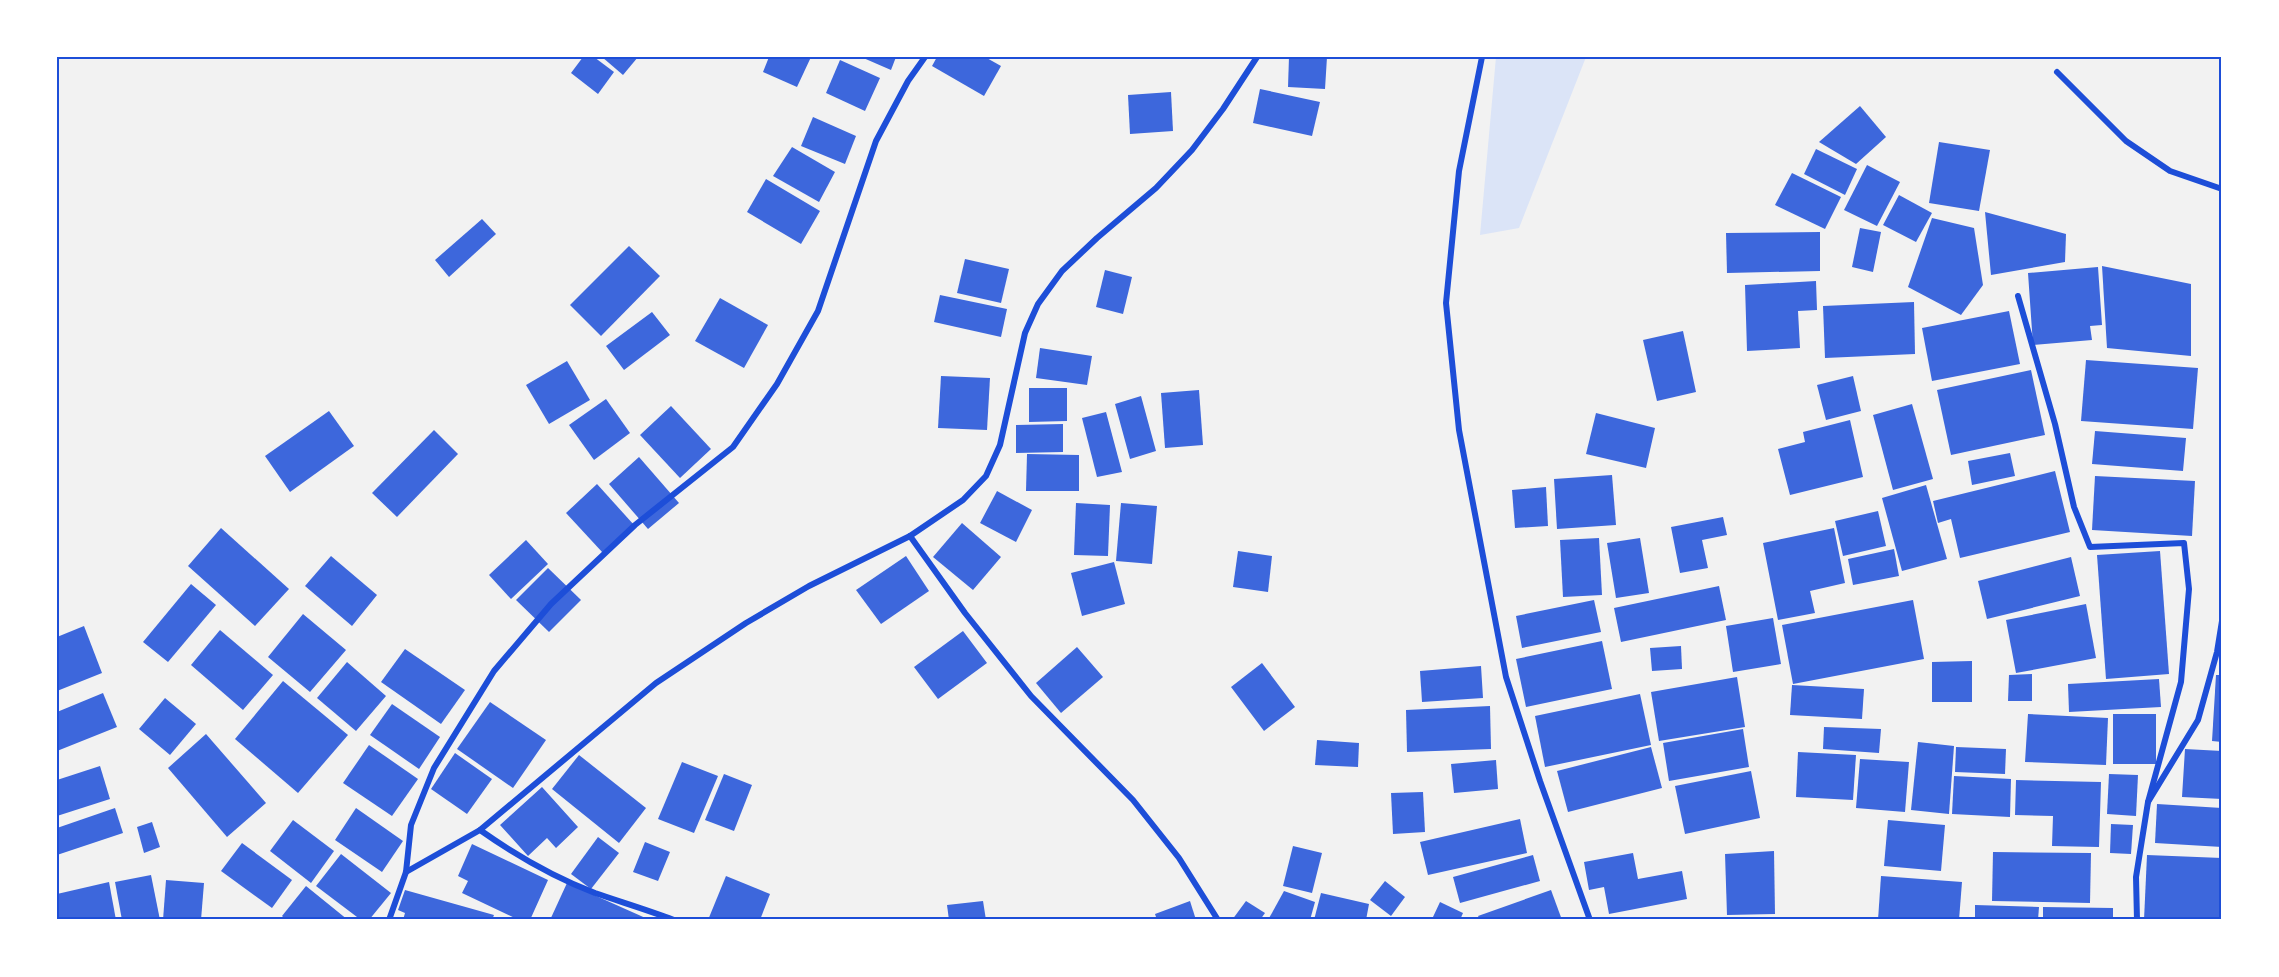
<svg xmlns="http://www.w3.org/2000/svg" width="2279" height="977" font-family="Roboto,sans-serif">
	<rect width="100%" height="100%" fill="#f2f2f2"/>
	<polygon fill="#dbe4f7" points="1496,57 1586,57 1519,228 1480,235"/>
	<g fill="#3d67dc">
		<polygon points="583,57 594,57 614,72 598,94 571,73"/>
		<polygon points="602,57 638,57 623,75"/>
		<polygon points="769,57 811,57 797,87 763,72"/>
		<polygon points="861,57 896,57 891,70"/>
		<polygon points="937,57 985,57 1001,66 984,96 932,66"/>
		<polygon points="1289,57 1327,57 1325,89 1288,87"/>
		<polygon points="840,60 880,78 865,111 826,93"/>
		<polygon points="1260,89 1320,102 1312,136 1253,123"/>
		<polygon points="1171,92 1173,131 1130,134 1128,95"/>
		<polygon points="1860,106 1886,137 1856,164 1819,142"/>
		<polygon points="813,117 856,136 845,164 801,146"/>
		<polygon points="1939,142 1990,150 1979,211 1929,203"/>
		<polygon points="792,147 835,172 819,202 773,176"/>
		<polygon points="1816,149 1857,169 1845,195 1804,174"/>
		<polygon points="1867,165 1900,182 1877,226 1844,210"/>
		<polygon points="1792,173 1841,197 1825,229 1775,205"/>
		<polygon points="766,179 820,211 801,244 747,212"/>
		<polygon points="1899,195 1932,213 1916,242 1883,225"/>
		<polygon points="1985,212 2066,234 2065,262 1991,275"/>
		<polygon points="1932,218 1974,228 1983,285 1961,315 1908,287"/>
		<polygon points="482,219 496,234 449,277 435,260"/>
		<polygon points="1860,228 1881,232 1873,272 1852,267"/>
		<polygon points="1820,232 1820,271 1727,273 1726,233"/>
		<polygon points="629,246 660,276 601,336 570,305"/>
		<polygon points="965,259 1009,269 1001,303 957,293"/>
		<polygon points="2102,266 2191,284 2191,356 2107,348"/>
		<polygon points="2098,267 2102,325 2090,326 2092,340 2033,345 2028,273"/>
		<polygon points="1105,270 1132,277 1123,314 1096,307"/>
		<polygon points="1816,281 1817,310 1798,311 1800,348 1747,351 1745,285"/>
		<polygon points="940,295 1007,309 1001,337 934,322"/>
		<polygon points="720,298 768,325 744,368 695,341"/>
		<polygon points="1914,302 1915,354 1825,358 1823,306"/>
		<polygon points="2009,311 2020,364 1932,381 1922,328"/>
		<polygon points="652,312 670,335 624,370 606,346"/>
		<polygon points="1683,331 1696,392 1657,401 1643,340"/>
		<polygon points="1040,348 1092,356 1087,385 1036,378"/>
		<polygon points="2086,360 2198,368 2193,429 2081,421"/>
		<polygon points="567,361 590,400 549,424 526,385"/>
		<polygon points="2031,370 2045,435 1951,455 1937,390"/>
		<polygon points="941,376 990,378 987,430 938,428"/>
		<polygon points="1853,376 1861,411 1826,420 1817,385"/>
		<polygon points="1029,388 1067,388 1067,421 1029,422"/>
		<polygon points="1199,390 1203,445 1165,448 1161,393"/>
		<polygon points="1141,396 1156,451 1130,459 1115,404"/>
		<polygon points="606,399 630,433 594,460 569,425"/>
		<polygon points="1912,404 1933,479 1893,490 1873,415"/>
		<polygon points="671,406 711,449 680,478 640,435"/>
		<polygon points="329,411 354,446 290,492 265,456"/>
		<polygon points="1106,412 1122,472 1097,477 1082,418"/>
		<polygon points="1596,413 1655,428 1646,468 1586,454"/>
		<polygon points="1850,420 1863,477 1790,495 1778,449 1805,442 1803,432"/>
		<polygon points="1063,424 1063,452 1016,453 1016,425"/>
		<polygon points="434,430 458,454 397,517 372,493"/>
		<polygon points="2095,431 2186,438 2183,471 2092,464"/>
		<polygon points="2010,453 2015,476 1972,485 1968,461"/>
		<polygon points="1027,454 1079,455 1079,491 1026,491"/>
		<polygon points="639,457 679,503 648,529 609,484"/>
		<polygon points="2055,471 2070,532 1960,558 1951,519 1938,523 1933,501"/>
		<polygon points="1612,475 1616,525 1557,529 1554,479"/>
		<polygon points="2095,476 2195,481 2192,536 2092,530"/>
		<polygon points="597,484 634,525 603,553 566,513"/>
		<polygon points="1926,485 1947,559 1902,571 1882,498"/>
		<polygon points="1546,487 1548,526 1515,528 1512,490"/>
		<polygon points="997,491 1032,510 1016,542 980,523"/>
		<polygon points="1076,503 1110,505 1108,556 1074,555"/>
		<polygon points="1121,503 1157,506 1152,564 1116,561"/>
		<polygon points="1878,511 1886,546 1843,556 1835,521"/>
		<polygon points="1723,517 1727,535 1702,540 1708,568 1680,573 1671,527"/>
		<polygon points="962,523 1001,557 973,590 933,557"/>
		<polygon points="221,528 289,589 255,626 188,566"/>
		<polygon points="1834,528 1845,583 1810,591 1815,613 1778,620 1763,543"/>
		<polygon points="1599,538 1602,595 1563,597 1560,540"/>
		<polygon points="1640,538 1649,593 1616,598 1607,543"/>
		<polygon points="526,540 548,564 511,599 489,575"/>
		<polygon points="1894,549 1899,576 1853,585 1848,559"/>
		<polygon points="1238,551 1272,556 1268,592 1233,587"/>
		<polygon points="2160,551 2169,674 2106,679 2097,555"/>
		<polygon points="331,556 377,595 352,626 305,586"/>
		<polygon points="906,556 929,591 881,624 856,590"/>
		<polygon points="2071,557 2080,596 1987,619 1978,581"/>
		<polygon points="1114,562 1125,604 1082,616 1071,573"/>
		<polygon points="548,568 581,600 549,632 516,600"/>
		<polygon points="191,584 216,605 168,662 143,642"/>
		<polygon points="1719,586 1726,620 1621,642 1614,608"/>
		<polygon points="1594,600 1601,632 1522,648 1516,616"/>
		<polygon points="1913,600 1924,659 1793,684 1782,625"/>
		<polygon points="2086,604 2096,658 2016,673 2006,620"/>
		<polygon points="303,614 346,650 310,692 268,657"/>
		<polygon points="1773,618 1781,664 1733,672 1726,626"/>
		<polygon points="84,626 102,673 57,691 57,637"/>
		<polygon points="220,630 273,675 243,710 191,665"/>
		<polygon points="963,631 987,663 938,699 914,667"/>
		<polygon points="1602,641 1612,689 1526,707 1516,659"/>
		<polygon points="1681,646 1682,669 1652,671 1650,648"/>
		<polygon points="1077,647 1103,677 1061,713 1036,683"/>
		<polygon points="405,649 465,690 441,724 381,682"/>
		<polygon points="1972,661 1972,702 1932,702 1932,662"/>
		<polygon points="347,662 386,696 356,731 317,698"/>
		<polygon points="1262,663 1295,707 1264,731 1231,687"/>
		<polygon points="1481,666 1483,698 1422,702 1420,671"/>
		<polygon points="2032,674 2032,701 2008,701 2009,675"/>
		<polygon points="2216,675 2222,675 2222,742 2212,741"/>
		<polygon points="1737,677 1745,727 1659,741 1651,692"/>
		<polygon points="2159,679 2161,707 2069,712 2068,684"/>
		<polygon points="283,681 348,735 298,793 235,739"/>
		<polygon points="1792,685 1864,689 1862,719 1790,715"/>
		<polygon points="103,693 117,727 57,751 57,712"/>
		<polygon points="1640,694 1651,745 1545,767 1535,716"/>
		<polygon points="165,698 196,724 170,755 139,729"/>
		<polygon points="490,702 546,740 513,788 457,749"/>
		<polygon points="392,704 440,737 419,769 370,735"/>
		<polygon points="1490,706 1491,749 1407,752 1406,710"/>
		<polygon points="2028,714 2108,718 2106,765 2025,762"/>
		<rect x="2113" y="714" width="43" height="50"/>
		<polygon points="1824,727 1881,729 1879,753 1823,749"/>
		<polygon points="1743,729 1749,767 1669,781 1663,743"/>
		<polygon points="206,734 266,803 227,837 168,768"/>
		<polygon points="1317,740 1359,743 1358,767 1315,765"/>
		<polygon points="1918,742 1954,746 1949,814 1911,810"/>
		<polygon points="369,745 418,779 392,816 343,783"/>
		<polygon points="1651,747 1662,788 1568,812 1557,771"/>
		<polygon points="1956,747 2006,749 2005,774 1955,772"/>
		<polygon points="2185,749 2222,751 2222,799 2182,797"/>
		<polygon points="1798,752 1856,755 1853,800 1796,797"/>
		<polygon points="455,753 492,779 467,814 431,789"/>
		<polygon points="579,755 646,808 619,843 552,789"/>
		<polygon points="1860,759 1909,762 1905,812 1856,808"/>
		<polygon points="1496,760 1498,789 1454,793 1451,764"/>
		<polygon points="682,762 718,776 694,833 658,819"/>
		<polygon points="100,766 110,799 57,816 57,780"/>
		<polygon points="1751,771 1760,818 1685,834 1675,786"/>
		<polygon points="724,774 752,785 734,831 705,820"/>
		<polygon points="2109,774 2138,775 2136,816 2107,814"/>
		<polygon points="1954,776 2011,779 2010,817 1952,814"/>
		<polygon points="2016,780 2101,782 2099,847 2052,846 2053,816 2015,815"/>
		<polygon points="542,787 578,827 556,848 547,838 528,856 500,825"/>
		<polygon points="1423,792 1425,832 1393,834 1391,793"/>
		<polygon points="2157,804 2222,808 2222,847 2155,843"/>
		<polygon points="115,808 123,833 57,855 57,828"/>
		<polygon points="356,808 403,841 382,872 335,840"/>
		<polygon points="1520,819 1527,853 1428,875 1420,842"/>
		<polygon points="293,820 334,851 311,883 270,851"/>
		<polygon points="1888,820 1945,825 1941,871 1884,866"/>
		<polygon points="152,822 160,847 144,853 137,827"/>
		<polygon points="2111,824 2133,825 2131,854 2110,853"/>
		<polygon points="598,837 619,853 591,889 571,874"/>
		<polygon points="645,842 670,852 658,881 633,872"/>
		<polygon points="242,843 292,880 272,908 221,871"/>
		<polygon points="472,844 548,880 530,920 519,920 462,893 468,881 458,876"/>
		<polygon points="1293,846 1322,853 1312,893 1283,886"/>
		<polygon points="1774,851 1775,914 1727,915 1725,854"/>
		<polygon points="1993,852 2091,853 2090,903 1992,901"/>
		<polygon points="1633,853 1638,879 1682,871 1687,899 1609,914 1604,887 1589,890 1584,862"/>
		<polygon points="341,854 391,893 369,920 361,920 316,886"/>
		<polygon points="1533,855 1540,881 1460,903 1453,877"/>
		<polygon points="2147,855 2222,858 2222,920 2144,920"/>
		<polygon points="151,875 160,920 122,920 115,882"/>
		<polygon points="726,876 770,894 760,920 708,920"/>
		<polygon points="1881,876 1962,882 1959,920 1878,920"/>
		<polygon points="166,880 204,883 201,920 163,920"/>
		<polygon points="1385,881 1405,897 1391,916 1370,900"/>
		<polygon points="109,882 116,920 57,920 57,894"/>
		<polygon points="567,883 650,920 550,920"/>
		<polygon points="306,886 348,920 286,920 282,916"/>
		<polygon points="405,890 494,915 492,920 403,920 405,913 398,910"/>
		<polygon points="1551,890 1562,920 1480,920 1478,916"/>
		<polygon points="1284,891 1315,902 1310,920 1268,920"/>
		<polygon points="1321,893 1369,904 1366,920 1314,920"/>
		<polygon points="983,901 986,920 949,920 947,905"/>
		<polygon points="1190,901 1196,920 1157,920 1155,914"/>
		<polygon points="1246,901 1265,913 1260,920 1232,920"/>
		<polygon points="1440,902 1463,913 1460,920 1439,920 1433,917"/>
		<polygon points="1975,905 2039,907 2038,920 1975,920"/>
		<polygon points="2043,907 2113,908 2113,920 2043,920"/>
	</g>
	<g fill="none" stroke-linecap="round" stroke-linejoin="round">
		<g stroke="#1d4ed8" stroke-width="6">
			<polyline points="1482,57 1459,171 1446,303 1459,430 1506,677 1540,781 1590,920"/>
			<polyline points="2057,72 2126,141 2170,171 2222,189"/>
			<polyline points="2018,296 2055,424 2074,507 2090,547 2184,543 2189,589 2181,682 2148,802"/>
			<polyline points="910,536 965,613 1031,696 1133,800 1179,858 1218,920"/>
			<polyline points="480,830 656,683 746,623 809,586 910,536 963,500 986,476 1000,445 1025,333 1038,304 1062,271 1097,238 1156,188 1192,150 1223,109 1257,57"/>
			<path d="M406,872L480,830C514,854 556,878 595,893C621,902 648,910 674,920"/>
			<polyline points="389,920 406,872 411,825 434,768 494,671 551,604 635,525 733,447 777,384 818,311 876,141 908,81 925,57"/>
			<polyline points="2137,920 2136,877 2148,802 2198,720 2217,652 2222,621"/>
		</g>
	</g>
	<rect width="2279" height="977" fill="none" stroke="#ffffff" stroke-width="117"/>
	<rect x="58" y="58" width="2162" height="860" fill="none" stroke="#1d4ed8" stroke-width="2"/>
</svg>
